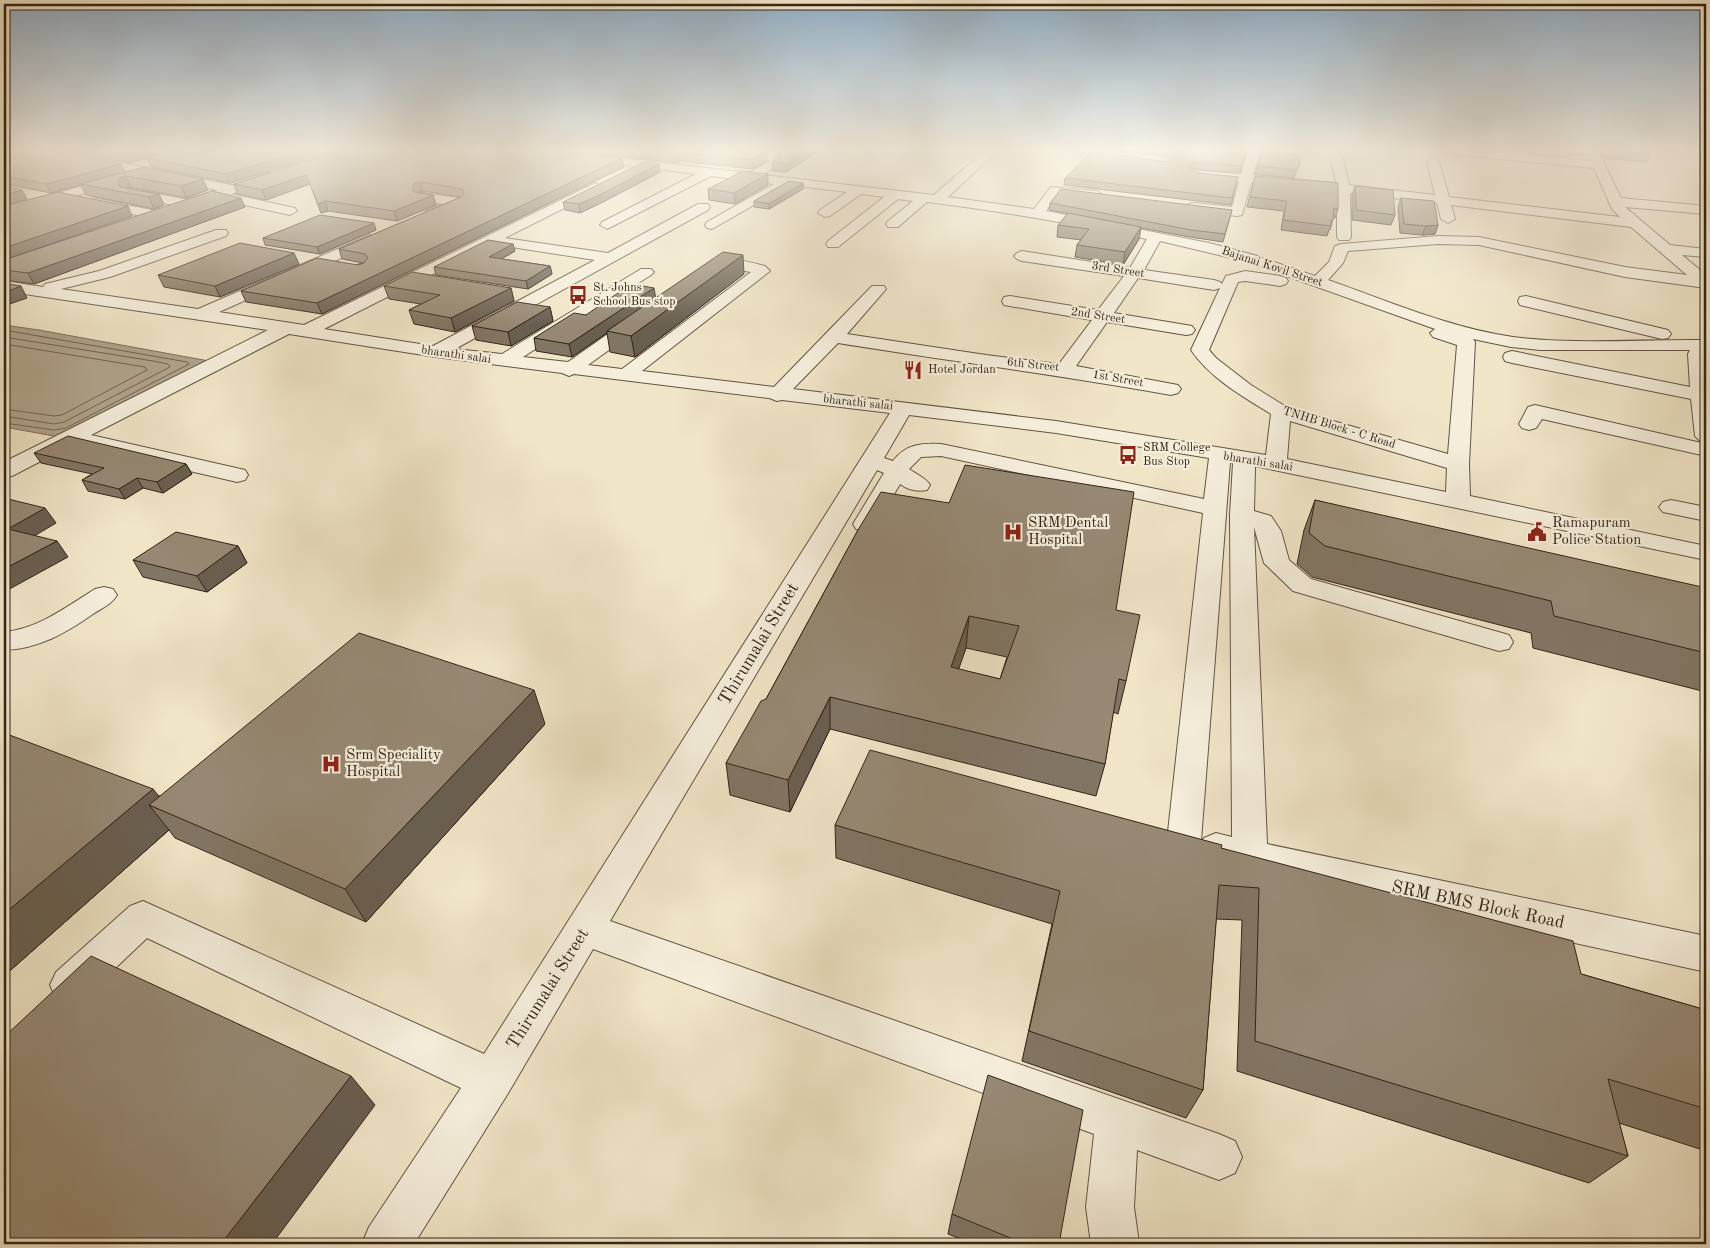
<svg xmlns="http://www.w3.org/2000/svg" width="1710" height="1248" font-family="'Old Standard TT',serif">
	<rect width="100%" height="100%" fill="#f0e5c7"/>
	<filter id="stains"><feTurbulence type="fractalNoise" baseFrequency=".004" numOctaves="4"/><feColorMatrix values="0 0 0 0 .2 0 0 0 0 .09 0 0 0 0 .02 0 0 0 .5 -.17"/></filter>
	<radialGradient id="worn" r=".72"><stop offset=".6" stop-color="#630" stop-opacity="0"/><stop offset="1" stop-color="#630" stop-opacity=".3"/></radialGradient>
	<polygon fill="#b0a38b" stroke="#7e705d" points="4,325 39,330 209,361 68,433 54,436 4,427"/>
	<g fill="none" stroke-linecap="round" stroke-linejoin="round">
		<g stroke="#726451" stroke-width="1">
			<polyline points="4,330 187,362 189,364 66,428 54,430 4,423"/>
			<polyline points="4,337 153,361 168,364 170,367 64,422 54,424 4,416"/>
			<polyline points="4,344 145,367 147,370 62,415 54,416 4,409"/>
		</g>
		<g stroke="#635443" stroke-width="2">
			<g id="minor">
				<polygon points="39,151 62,151 231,185 237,189 231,193 45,154"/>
				<path d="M529,151H564L749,173L770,161L762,155L764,153L781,151L776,155L784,161L782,163L763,175L934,195L984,151H997L948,197L1034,209L1051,187L1097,191L1103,195L1102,198L1097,199L1059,194L1046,211L1209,243L1254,255L1315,276L1329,262L1335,246L1341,244L1438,236L1479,237L1625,267L1687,275L1631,227L1451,205L1455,219L1448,223L1441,219L1437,203L1350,193L1351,237L1349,240H1339L1337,237V191L1251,183L1242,215L1237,216L1194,211L1189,210L1187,207L1189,204L1194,203L1232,207L1239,182L1200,178L1194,174L1196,171L1241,174L1248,151H1260L1253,175L1336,183L1330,155L1336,152L1342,155L1349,185L1435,195L1427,162L1433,158L1439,162L1449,197L1620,217L1612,209L1594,168L1449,154L1443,151H1486L1591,161L1586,151H1598L1621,198L1706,206V214L1625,207L1670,245L1706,249V257L1682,255L1706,275V288L1625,277L1479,245L1438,244L1348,251L1343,263L1328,280C1388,301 1450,328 1513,337C1575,345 1643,339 1706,340V442L1699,440L1695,436L1691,399L1512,363L1505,361L1503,357L1505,353L1512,351L1690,387L1688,354L1690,350H1540L1511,347L1473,339L1475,342L1469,464L1470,496L1706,546V560L1255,466L1254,511L1271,516L1281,531L1289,560L1311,579L1509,635L1513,642L1509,649L1499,651L1293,591L1264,563L1254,527L1267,844L1706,936V972L1250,871L1204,858L1198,848L1204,838L1216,833L1232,837L1230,515L1233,463L1230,462L1201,841L1196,851L1184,856L1172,851L1167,841L1203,513L941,456L921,457L909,469C916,474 926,478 930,485L927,490C917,492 908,490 900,484L874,529L865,531L856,529L853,524L884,473L877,470L610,921L1219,1134L1235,1141L1242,1157L1235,1173L1219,1180L1137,1150L1134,1207L1139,1244H1091L1086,1207L1094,1134L593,949L507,1095L414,1244H362L369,1227L461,1088L147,938L84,998L70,1004L56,998L50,985L56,972L130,906L143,901L484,1054L890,413L782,400L777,401L769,398L574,374L569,376L562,373L436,357L289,334L91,435L245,470L248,475L245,480L237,482L74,444L12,476L4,478V462L268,330L4,291V281L43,287L45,284L99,271L216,230H226L228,233L226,236L110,277L61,289L198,309L370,235H380L382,238L380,241L219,312L304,325L596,183L602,187L600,190L505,238L608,253L698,204H708L710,207L708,210L455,349L502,354L641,269H651L654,272L651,275L523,357L568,362L632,317L638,316L644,317L647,321L644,325L588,365L622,369L751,272L726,268L714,275H704L701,272C715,252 745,261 765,266L770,271L642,371L774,387L872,286H884L886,289L847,334L986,355L1059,364L1092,320L1004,305L1002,301L1004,297L1010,296L1098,310L1124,276L1022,261L1017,259L1014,256L1017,253L1022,251L1130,268L1147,239C1074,224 1001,211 927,202L898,227H888L886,224L888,221L913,201L898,199L838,247H828L826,244L828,241L884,197L861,194L830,216L825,217L818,213L820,210L847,192L789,185L712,229L707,228L705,225L707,222L774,184L711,176L607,229L600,225L602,222L696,174L535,154ZM1160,241L1244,261L1435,329L1430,333L1433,337L1457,345L1448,454L1288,408L1251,385L1216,358L1209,350L1238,282L1245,281L1280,286L1286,284L1288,281L1286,278L1280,276L1245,271L1226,276L1222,284L1220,282L1214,280L1144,270ZM492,244L595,260L433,346L324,329ZM1138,278L1214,290L1220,288L1191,350C1210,378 1242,396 1271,414L1266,455L1056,421L793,389L838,343C949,361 1060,375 1171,395L1178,393L1181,389L1178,385L1076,366L1107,322L1186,335L1192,334L1195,330L1192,326L1114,313ZM909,415L1056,433L1209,458L1204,499L941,444C921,443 906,444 893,461L884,458ZM1290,421L1447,468L1446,492L1287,459Z"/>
				<polygon points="121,175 127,179 125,182 4,216 4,208"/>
				<polygon points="131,189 189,200 196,204 189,208 126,196 125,193 126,190"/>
				<polygon points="217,191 295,208 297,211 290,215 212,198 211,195"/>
				<polygon points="423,193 458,198 465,202 463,205 431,218 426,217 424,214 426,211 443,204 418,200 416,197 418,194"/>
				<polygon points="94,198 156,211 163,215 156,219 89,205 87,202"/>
				<polygon points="1526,296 1668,330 1671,334 1668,338 1662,339 1520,305 1518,301 1520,297"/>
				<polygon points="1535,405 1706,444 1706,456 1542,419 1536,428 1529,430 1522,428 1519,424 1528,407"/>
				<polygon points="1671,500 1706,507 1706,521 1663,512 1659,507 1663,502"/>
				<path d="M104,587L113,589L117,595C112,604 102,608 93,614C66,633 38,649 4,650V632C38,629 66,607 95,589Z"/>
			</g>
		</g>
		<g stroke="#342417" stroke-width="2">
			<polygon id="major" points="270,173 276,177 274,180 190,208 180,208 178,205 180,202"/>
		</g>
		<use href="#minor" fill="#f5eedb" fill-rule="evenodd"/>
		<use href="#major" fill="#f0e5c7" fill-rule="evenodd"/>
	</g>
	<g fill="#817563" stroke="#342417" fill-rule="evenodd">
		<polygon points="4,151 125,172 208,190 186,198 131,187 128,188 159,194 164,205 154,209 86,195 81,185 51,193 4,184"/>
		<polygon points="71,151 172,151 156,156 174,151 336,151 230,183 151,167 147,158 130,163"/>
		<polygon points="580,151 767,151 765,151 766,152 767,161 753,169 680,161 677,163"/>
		<polygon points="779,151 819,151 786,172 773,171 772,162 780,156 779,155"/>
		<polygon points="1119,151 1246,151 1240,173 1191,169 1196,173 1238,177 1231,205 1064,185 1065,178 1168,162 1171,160 1167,157"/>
		<polygon points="1262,151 1300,163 1294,178 1255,174"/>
		<polygon points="1525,151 1589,151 1586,156 1566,154 1564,157 1525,153"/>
		<polygon points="1599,151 1647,151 1650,155 1646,162 1603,158"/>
		<polygon points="624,167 322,314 246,302 241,291 363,263 342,259 339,249 461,197 423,191 418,192 433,195 436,205 397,221 328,211 321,213 310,184 266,200 237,194 234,184"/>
		<polygon points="660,172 601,203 580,213 565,210 563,202"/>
		<polygon points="1255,176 1338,209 1335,218 1333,218 1330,230 1329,230 1327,236 1281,230 1284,211 1247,207"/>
		<polygon points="803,183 803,189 769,209 754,207 754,201"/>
		<polygon points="768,185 735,204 709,200 708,189"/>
		<polygon points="1355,186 1395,215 1391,225 1352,220 1352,195"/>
		<polygon points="1401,198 1438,225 1435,234 1422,235 1400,233 1398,207"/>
		<polygon points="1050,203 1232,210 1223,242 1190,237 1141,228 1139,239 1123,265 1075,257 1077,245 1081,240 1057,237 1058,225 1081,216 1049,210"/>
		<polygon points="245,207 34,284 4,280 4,260"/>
		<polygon points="376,230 320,254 265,245 263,238"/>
		<polygon points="515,251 501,259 550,266 552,274 528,289 436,275 434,267"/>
		<polygon points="299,264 220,297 164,287 158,275"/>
		<polygon points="744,274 635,357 610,352 607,333 572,357 536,351 534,338 586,315 655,298"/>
		<polygon points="384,286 511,288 514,301 455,332 414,324 409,310 421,304 389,299"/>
		<polygon points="550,307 553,321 511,346 476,340 472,326"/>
		<polygon points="34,453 186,464 192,474 163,493 143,488 125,499 88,491 82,480 92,474 41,463"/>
		<polygon points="1315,500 1706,599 1706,692 1533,648 1531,633 1312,577 1297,564 1304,530"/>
		<path d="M858,530L1116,610L1126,681L1118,714L1113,712L1105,764L1096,796L830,729L790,812L730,795L726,763L766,699ZM966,648L1007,657L1000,679L958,669Z"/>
		<polygon points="238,546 247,563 207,592 143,577 133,560"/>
		<polygon points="545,724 366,922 175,838 169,830 4,976 4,733 159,796"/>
		<polygon points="835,825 1221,848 1581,974 1706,1010 1706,1151 1619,1123 1628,1156 1589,1183 1237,1071 1242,920 1216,919 1203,1090 1186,1118 1022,1061 1052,924 836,858"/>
		<polygon points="952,1214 1059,1244 974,1244 948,1234"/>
	</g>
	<g fill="#695f50" stroke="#342417">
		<polygon points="138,151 172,151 130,163 126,154"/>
		<polygon points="304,151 336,151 230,183 226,174"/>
		<polygon points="806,151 819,151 786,172 786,164"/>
		<polygon points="679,152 680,161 677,163 676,154"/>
		<polygon points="766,152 767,161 753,169 752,160"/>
		<polygon points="622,158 624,167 322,314 317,303"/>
		<polygon points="121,164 125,173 80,184 81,185 51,193 46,184"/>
		<polygon points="659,164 660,172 601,203 580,213 579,204"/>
		<polygon points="768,174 768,185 735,204 734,193"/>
		<polygon points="306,175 310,184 266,200 262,190"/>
		<polygon points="126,176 131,187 124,189 124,192 118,183 119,178"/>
		<polygon points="203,179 208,190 186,198 181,186"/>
		<polygon points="421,182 423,191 418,192 414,196 412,187 415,183"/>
		<polygon points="803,183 803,189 769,209 769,204"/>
		<polygon points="22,190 27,199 4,206 4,195"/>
		<polygon points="159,194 164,205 154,209 149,197"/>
		<polygon points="433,195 436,205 397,221 394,211"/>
		<polygon points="241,198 245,207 34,284 28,273"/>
		<polygon points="325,201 328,211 321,213 318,204"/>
		<polygon points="128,206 132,216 4,260 4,248"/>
		<polygon points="374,223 376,230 320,254 317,247"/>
		<polygon points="1438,225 1435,234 1422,235 1426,226"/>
		<polygon points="1141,227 1139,239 1123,265 1125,252"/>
		<polygon points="513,244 515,251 491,265 489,257"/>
		<polygon points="294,253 299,264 220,297 215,286"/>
		<polygon points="743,255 744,274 635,357 631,336"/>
		<polygon points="550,266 552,274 528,289 526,281"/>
		<polygon points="21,286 27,298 4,306 4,293"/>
		<polygon points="511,288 514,301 455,332 451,318"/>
		<polygon points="654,288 656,300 607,331 607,333 572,357 569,344"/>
		<polygon points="550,307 553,321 511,346 508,332"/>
		<polygon points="186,464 192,474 163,493 157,482"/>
		<polygon points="137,478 143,488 125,499 119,489"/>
		<polygon points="45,508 56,523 19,545 8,529"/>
		<polygon points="57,541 68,557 4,592 4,569"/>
		<polygon points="238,546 247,563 207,592 197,576"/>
		<polygon points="969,616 966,648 948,700 951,667"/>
		<polygon points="534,690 545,724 366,922 345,889"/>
		<polygon points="830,697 830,729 790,812 788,780"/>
		<polygon points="153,789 174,815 149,805 169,830 4,976 4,914"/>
		<polygon points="351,1076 375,1105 272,1244 221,1244"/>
	</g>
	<g fill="#968873" stroke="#342417" fill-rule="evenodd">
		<polygon points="4,151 58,151 121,164 46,184 4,176"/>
		<polygon points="109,151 138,151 126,154"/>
		<polygon points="174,151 304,151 226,174 147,158"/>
		<polygon points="341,151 564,151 622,158 317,303 241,291 317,258 358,265 364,263 368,258 365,254 339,249 461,197 464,194 462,189 421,182 415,183 412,187 414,192 433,195 394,211 325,201 318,204 306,175 262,190 234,184"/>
		<polygon points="652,151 765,151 766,152 752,160 679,152 676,154"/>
		<polygon points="784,151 806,151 786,164 772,162 785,152"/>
		<polygon points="1092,151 1168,162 1176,157 1169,151 1246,151 1241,166 1193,162 1189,167 1196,173 1238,177 1232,198 1065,178"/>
		<polygon points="1262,151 1302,155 1296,170 1258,166"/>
		<polygon points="1610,151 1647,151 1650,155"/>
		<polygon points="644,162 659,164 600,195 579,204 563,202"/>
		<polygon points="144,167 203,179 181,186 126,176 119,178 118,183 120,187 159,194 149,197 80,184"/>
		<polygon points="743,171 768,174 734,193 708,189"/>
		<polygon points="1255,176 1338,183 1338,209 1334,208 1333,220 1331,220 1331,226 1283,220 1287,201 1250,197"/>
		<polygon points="789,181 803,183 769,204 754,201"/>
		<polygon points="4,186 22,190 4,195"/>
		<polygon points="1355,186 1393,190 1395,215 1356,210"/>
		<polygon points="1061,189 1232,210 1225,234 1191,230 1050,203"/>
		<polygon points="212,191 241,198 28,273 4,270 4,260"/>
		<polygon points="58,192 128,206 4,248 4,206"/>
		<polygon points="1401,198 1434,201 1438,225 1426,226 1404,224"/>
		<polygon points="1068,213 1141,227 1125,252 1077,245 1089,229 1058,225"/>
		<polygon points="320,215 374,223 317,247 263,238"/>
		<polygon points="488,240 513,244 489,257 550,266 526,281 434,267"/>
		<polygon points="240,243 294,253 215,286 158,275"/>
		<polygon points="723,252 743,255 631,336 607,331"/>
		<polygon points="412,272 511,288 451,318 409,310 440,295 384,286"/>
		<polygon points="4,283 21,286 4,293"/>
		<polygon points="631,284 654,288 569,344 534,338 574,313 586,315"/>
		<polygon points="517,302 550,307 508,332 472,326"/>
		<polygon points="68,436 186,464 157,482 137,478 119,489 82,480 104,468 34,453"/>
		<path d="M965,465L1134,492L1116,610L1140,615L1126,681L1119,679L1105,764L830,697L788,780L726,763L761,701L766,699L858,530L881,492L949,503ZM969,616L1019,626L1000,679L951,667Z"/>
		<polygon points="4,498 45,508 8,529 57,541 4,569"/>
		<polygon points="1315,500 1702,587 1706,599 1706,653 1554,616 1551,601 1325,546 1309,533"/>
		<polygon points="176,532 238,546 197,576 133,560"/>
		<polygon points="359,633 534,690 345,889 149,805"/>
		<polygon points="4,733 153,789 4,914"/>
		<polygon points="870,750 1222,845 1221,848 1573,941 1581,974 1706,1010 1706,1109 1608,1079 1628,1156 1255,1041 1259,888 1219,885 1203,1090 1029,1031 1060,891 835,825"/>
		<polygon points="91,956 351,1076 221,1244 4,1244 4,1037"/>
		<polygon points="988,1075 1083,1110 1059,1244 1025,1244 952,1214"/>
	</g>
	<linearGradient id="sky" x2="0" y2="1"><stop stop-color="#91adc3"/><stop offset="0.46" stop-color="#f8f3e6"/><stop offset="1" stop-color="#f8f3e6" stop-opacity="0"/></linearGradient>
	<rect width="1710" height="326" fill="url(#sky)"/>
	<defs>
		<g id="bus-bare" transform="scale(1.5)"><path d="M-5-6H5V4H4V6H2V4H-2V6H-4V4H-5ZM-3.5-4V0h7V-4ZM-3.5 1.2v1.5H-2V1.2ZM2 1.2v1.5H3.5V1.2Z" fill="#8f2418" stroke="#f5eedb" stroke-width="2.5" paint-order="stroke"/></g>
		<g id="restaurant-bare" transform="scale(1.5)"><path d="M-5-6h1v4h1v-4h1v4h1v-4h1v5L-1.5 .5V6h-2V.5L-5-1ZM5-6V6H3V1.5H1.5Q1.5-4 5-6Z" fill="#8f2418" stroke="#f5eedb" stroke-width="2.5" paint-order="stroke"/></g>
		<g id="hospital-bare" transform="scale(1.5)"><path d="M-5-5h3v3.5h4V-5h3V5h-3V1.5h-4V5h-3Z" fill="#8f2418" stroke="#f5eedb" stroke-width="2.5" paint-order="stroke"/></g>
		<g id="civic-bare" transform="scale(1.5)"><path d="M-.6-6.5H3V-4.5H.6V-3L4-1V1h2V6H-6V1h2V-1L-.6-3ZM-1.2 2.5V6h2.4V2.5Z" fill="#8f2418" stroke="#f5eedb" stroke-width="2.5" paint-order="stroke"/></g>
	</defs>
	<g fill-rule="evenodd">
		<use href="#bus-bare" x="578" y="295"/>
		<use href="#restaurant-bare" x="913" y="370"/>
		<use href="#bus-bare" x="1128" y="455"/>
		<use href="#hospital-bare" x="1013" y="532"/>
		<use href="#civic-bare" x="1537" y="532"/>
		<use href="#hospital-bare" x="331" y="764"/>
	</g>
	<g text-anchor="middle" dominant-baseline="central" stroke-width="4.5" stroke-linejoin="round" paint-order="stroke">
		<g font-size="12" fill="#342417" stroke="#f5eedb">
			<text transform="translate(1272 267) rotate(18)">Bajanai Kovil Street</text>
			<text transform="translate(1118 270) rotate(9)">3rd Street</text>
			<text transform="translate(1098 316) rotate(9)">2nd Street</text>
			<text transform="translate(456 355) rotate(8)">bharathi salai</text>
			<text transform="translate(1033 365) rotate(6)">6th Street</text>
			<text transform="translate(1118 379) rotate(10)">1st Street</text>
			<text transform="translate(858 403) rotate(6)">bharathi salai</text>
			<text transform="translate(1339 428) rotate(17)">TNHB Block - C Road</text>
			<text transform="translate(1258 462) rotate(9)">bharathi salai</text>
		</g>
		<g font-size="12" fill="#342417" stroke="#f5eedb" text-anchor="start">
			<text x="593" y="288">St. Johns<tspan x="593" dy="14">School Bus stop</tspan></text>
			<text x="928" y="370">Hotel Jordan</text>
			<text x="1143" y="448">SRM College<tspan x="1143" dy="14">Bus Stop</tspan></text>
		</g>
		<g font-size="15" fill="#342417" stroke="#f5eedb" text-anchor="start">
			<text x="1028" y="523">SRM Dental<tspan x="1028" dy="17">Hospital</tspan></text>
			<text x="1552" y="523">Ramapuram<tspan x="1552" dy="17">Police Station</tspan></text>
			<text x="346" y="755">Srm Speciality<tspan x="346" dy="17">Hospital</tspan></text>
		</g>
		<g font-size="18" fill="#342417" stroke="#f5eedb">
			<text transform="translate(759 644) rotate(-59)">Thirumalai Street</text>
			<text transform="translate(1478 905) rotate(12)">SRM BMS Block Road</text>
			<text transform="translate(548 989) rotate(-58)">Thirumalai Street</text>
		</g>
	</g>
	<rect width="1710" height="1248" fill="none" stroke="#f0e5c7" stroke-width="20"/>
	<rect x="5" y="5" width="1700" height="1238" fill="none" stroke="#342417" stroke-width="2.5"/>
	<rect x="10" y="10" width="1690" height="1228" fill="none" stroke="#342417"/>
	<rect width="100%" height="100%" filter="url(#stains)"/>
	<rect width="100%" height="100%" fill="url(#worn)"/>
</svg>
